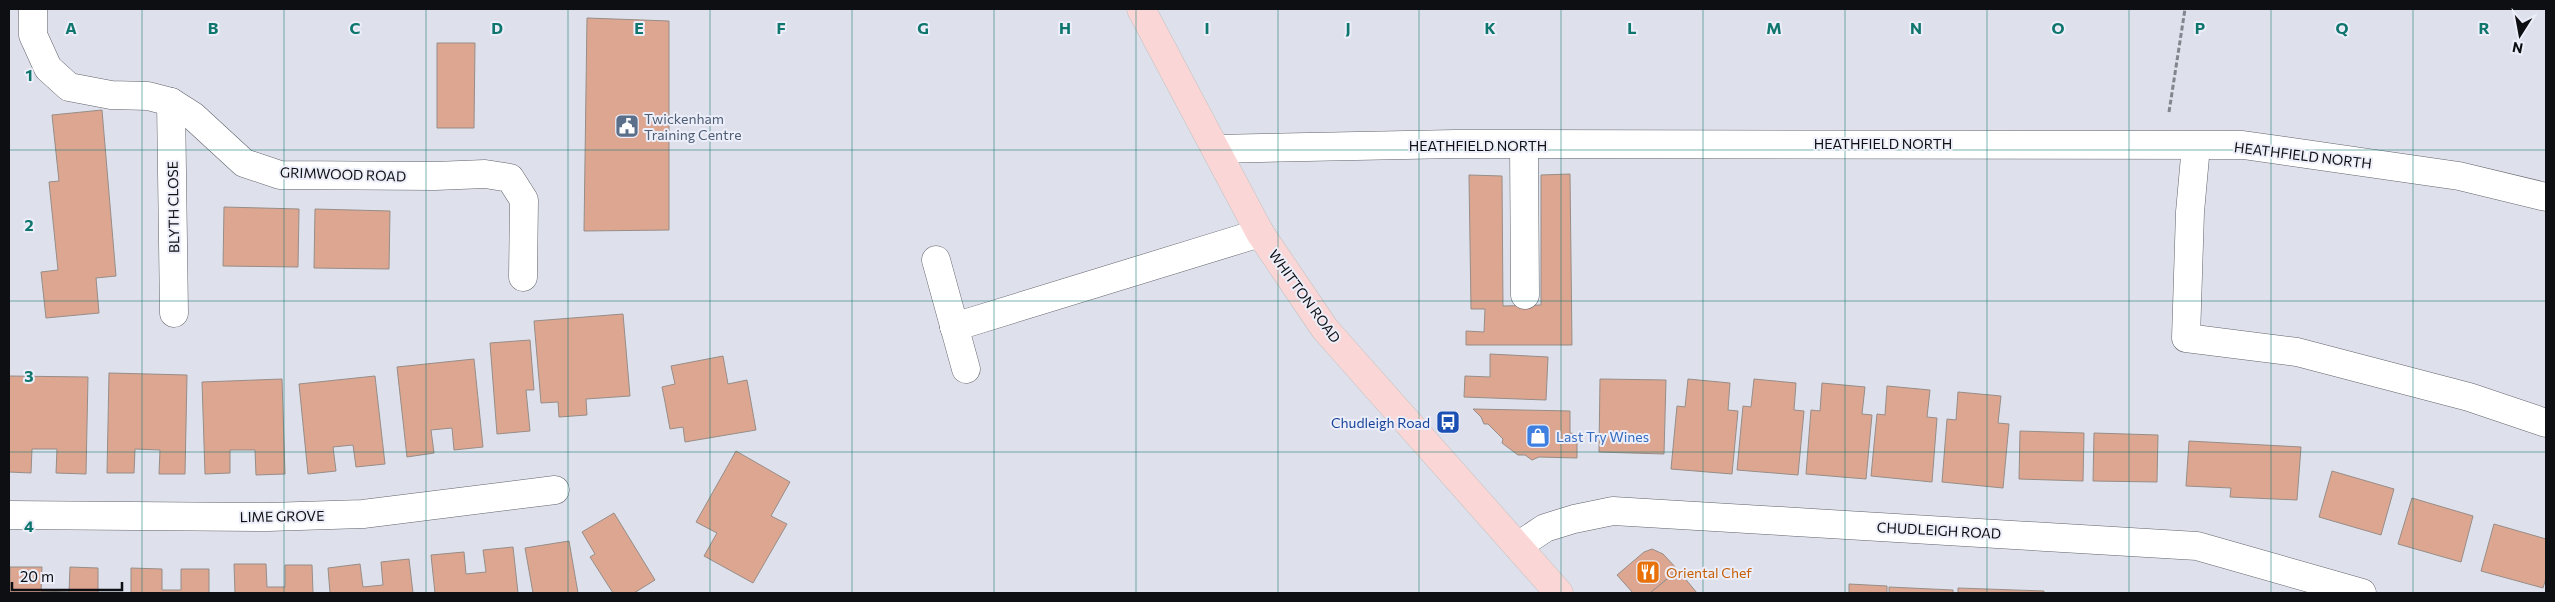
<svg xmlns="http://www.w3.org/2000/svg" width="2555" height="602" font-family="Commissioner,sans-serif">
	<rect width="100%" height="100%" fill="#dee1eb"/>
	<g fill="#dda691" stroke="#978d88">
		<polygon points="587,18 669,21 669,230 584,231"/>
		<polygon points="437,43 475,43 474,128 437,128"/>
		<polygon points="102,110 116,276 96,278 99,313 46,318 41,272 58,270 49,182 59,181 52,115"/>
		<polygon points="1570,174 1572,345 1466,345 1466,331 1484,332 1485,309 1471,309 1469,175 1502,176 1503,306 1541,305 1541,175"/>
		<polygon points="224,207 299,209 298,267 223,266"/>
		<polygon points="315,209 390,211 389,269 314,268"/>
		<polygon points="623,314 630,396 586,399 587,415 559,417 558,402 541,403 534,321"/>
		<polygon points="530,340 534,390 526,390 530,431 497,434 490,343"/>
		<polygon points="1490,354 1548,357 1546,400 1464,397 1465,376 1490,377"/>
		<polygon points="723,356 728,384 747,380 756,430 685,442 683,427 670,429 665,402 662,387 675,384 671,366"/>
		<polygon points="474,359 483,447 454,450 452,428 431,430 434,453 407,457 397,367"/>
		<polygon points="109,373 187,375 185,474 159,474 160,450 135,449 134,473 107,473"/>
		<polygon points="9,376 88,377 86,474 56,473 57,449 32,449 31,473 9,472"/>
		<polygon points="375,376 385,464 356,467 353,445 333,447 336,471 308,474 299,384"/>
		<polygon points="282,379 285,474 256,475 255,450 230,450 230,473 205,474 202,382"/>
		<polygon points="1600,379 1666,380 1664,454 1599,452"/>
		<polygon points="1688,379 1730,383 1728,410 1738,411 1732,474 1671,469 1677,406 1685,407"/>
		<polygon points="1754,379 1796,383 1794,410 1804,411 1798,475 1737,470 1743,406 1751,407"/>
		<polygon points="1822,383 1865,387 1862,414 1872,415 1866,479 1806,474 1811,410 1820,411"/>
		<polygon points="1887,386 1930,390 1927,417 1937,418 1932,482 1871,476 1877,414 1885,415"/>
		<polygon points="1958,392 2001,396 1998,423 2009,424 2003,488 1942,482 1947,419 1956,420"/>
		<polygon points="1473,409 1570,411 1570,433 1577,434 1577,458 1539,457 1532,460 1525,455 1518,455 1502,443 1503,439 1488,424 1484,424 1481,417"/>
		<polygon points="2020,431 2084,433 2083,481 2019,479"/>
		<polygon points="2094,433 2158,435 2157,482 2093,481"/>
		<polygon points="2189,441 2301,447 2297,500 2230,497 2231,488 2186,486"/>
		<polygon points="736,451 790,482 771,516 787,524 753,583 704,556 717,533 696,522"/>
		<polygon points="2332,471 2394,489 2381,535 2319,517"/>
		<polygon points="2412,498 2473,516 2461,562 2398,544"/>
		<polygon points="614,513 655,580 634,593 613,593 590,557 595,554 582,532"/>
		<polygon points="2494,524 2546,539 2546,578 2543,588 2481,571"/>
		<polygon points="569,541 578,593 533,593 525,548"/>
		<polygon points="513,547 518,593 435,593 431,555 464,552 466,574 486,572 483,550"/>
		<polygon points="1652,549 1663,554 1678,570 1650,593 1633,593 1617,575 1644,552"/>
		<polygon points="409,559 413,593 330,593 328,568 360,564 363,587 383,585 381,562"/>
		<polygon points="234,564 266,564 267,587 285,587 285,565 312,565 313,593 235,593"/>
		<polygon points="10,567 42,567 41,591 69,592 70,567 98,568 98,593 10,593"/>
		<polygon points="131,568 162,569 162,590 181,590 181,569 209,569 209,593 131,593"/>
		<polygon points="1678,570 1697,593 1650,593"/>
		<polygon points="1849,584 1887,586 1887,593 1849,593"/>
		<polygon points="1889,587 1953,590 1953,593 1889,593"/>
		<polygon points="1958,588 2044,591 2044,593 1958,593"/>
	</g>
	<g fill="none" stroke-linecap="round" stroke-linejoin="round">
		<g stroke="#61636c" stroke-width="29">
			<g id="minor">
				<polyline points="33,9 33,35 48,68 69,87 111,95 148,96 171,102 193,116 244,163 280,175 435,176 485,174 510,178 524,200 523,277"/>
				<polyline points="171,102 174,313"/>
				<polyline points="1524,146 1525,295"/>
				<polyline points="2196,146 2190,212 2186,338 2297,352 2469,397 2546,423"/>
				<polyline points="1216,149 1455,144 2243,145 2459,176 2546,197"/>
				<polyline points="936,260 966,369"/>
				<polyline points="954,327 1260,233"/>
				<polyline points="9,515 268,517 363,514 555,490"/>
				<polyline points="1518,546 1545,528 1574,519 1613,511 2197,546 2362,593"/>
			</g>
		</g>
		<g stroke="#c0c1c1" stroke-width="29">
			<polyline id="major" points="1141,9 1260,233 1325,329 1559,593"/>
		</g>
		<polyline stroke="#83858c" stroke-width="3" stroke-dasharray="5 2.5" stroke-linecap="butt" points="2169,112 2185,9"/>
		<use href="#minor" stroke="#fff" stroke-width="28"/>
		<use href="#major" stroke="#fad7d6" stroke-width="28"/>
	</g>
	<path fill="none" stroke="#0f766e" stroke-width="1" stroke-opacity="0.55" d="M142,9V593M284,9V593M426,9V593M568,9V593M710,9V593M852,9V593M994,9V593M1136,9V593M1278,9V593M1419,9V593M1561,9V593M1703,9V593M1845,9V593M1987,9V593M2129,9V593M2271,9V593M2413,9V593M9,150H2546M9,301H2546M9,452H2546"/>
	<defs>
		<g id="civic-square" transform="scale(1.25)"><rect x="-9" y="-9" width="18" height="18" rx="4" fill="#5c6f8a" stroke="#eceef9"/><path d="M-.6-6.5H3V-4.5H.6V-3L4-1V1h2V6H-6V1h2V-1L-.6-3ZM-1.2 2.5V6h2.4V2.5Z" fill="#fff"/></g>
		<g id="bus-square" transform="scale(1.25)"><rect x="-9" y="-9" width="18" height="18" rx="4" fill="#1a4fb4" stroke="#eceef9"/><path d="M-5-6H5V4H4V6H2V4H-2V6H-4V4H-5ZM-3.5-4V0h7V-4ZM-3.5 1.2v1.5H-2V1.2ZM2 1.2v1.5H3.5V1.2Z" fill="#fff"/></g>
		<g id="shop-square" transform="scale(1.25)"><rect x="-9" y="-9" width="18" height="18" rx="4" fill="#3f7fe0" stroke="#eceef9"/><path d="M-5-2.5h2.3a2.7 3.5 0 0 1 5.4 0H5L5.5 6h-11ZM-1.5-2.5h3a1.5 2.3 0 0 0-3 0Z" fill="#fff"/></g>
		<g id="restaurant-square" transform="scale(1.25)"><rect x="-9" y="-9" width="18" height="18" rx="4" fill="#e8710a" stroke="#eceef9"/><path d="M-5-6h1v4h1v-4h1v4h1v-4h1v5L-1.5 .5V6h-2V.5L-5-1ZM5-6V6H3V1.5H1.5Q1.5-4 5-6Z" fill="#fff"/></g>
	</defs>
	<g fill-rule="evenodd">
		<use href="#civic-square" x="627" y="126"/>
		<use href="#bus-square" x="1448" y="422"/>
		<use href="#shop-square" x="1538" y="436"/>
		<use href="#restaurant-square" x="1648" y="572"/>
	</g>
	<g text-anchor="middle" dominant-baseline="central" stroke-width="4" stroke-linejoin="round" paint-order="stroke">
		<g font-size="14" fill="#4e5e75" stroke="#eceef9" text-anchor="start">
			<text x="644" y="118">Twickenham<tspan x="644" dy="16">Training Centre</tspan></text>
		</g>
		<g font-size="14" fill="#0e0f12" stroke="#eceef9">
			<text x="1883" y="143">HEATHFIELD NORTH</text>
			<text x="1478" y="145">HEATHFIELD NORTH</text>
			<text transform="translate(2303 155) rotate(7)">HEATHFIELD NORTH</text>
			<text transform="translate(343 174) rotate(2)">GRIMWOOD ROAD</text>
			<text transform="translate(173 207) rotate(-91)">BLYTH CLOSE</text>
			<text transform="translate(1305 296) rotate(54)">WHITTON ROAD</text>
			<text transform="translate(282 516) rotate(-1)">LIME GROVE</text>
			<text transform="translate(1939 530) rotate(3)">CHUDLEIGH ROAD</text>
		</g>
		<g font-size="14" fill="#164399" stroke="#eceef9" text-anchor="end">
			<text x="1430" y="422">Chudleigh Road</text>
		</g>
		<g font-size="14" fill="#366cbe" stroke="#eceef9" text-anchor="start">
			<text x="1556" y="436">Last Try Wines</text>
		</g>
		<g font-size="14" fill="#c56008" stroke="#eceef9" text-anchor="start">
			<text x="1666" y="572">Oriental Chef</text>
		</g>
	</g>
	<g font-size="16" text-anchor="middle" font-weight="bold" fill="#0f766e" stroke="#eceef9" stroke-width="4" stroke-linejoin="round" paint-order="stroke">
		<text x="71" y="34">A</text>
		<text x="213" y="34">B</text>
		<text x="355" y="34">C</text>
		<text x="497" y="34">D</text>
		<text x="639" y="34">E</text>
		<text x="781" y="34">F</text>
		<text x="923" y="34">G</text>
		<text x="1065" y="34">H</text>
		<text x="1207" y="34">I</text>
		<text x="1348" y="34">J</text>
		<text x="1490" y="34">K</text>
		<text x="1632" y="34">L</text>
		<text x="1774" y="34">M</text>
		<text x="1916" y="34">N</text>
		<text x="2058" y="34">O</text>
		<text x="2200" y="34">P</text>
		<text x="2342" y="34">Q</text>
		<text x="2484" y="34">R</text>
		<text x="29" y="81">1</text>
		<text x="29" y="231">2</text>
		<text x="29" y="382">3</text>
		<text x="29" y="532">4</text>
	</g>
	<rect width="2555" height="602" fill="none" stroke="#0e0f12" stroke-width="20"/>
	<g transform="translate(2520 35) rotate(191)" stroke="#eceef9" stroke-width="4" paint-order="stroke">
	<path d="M0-4L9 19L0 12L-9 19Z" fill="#0e0f12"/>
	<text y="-8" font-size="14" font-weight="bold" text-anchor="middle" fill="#0e0f12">N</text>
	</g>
	<path d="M12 582v8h110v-8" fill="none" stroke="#0e0f12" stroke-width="2.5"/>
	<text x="20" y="582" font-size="15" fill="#0e0f12" stroke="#eceef9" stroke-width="4" paint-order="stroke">20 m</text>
</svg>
